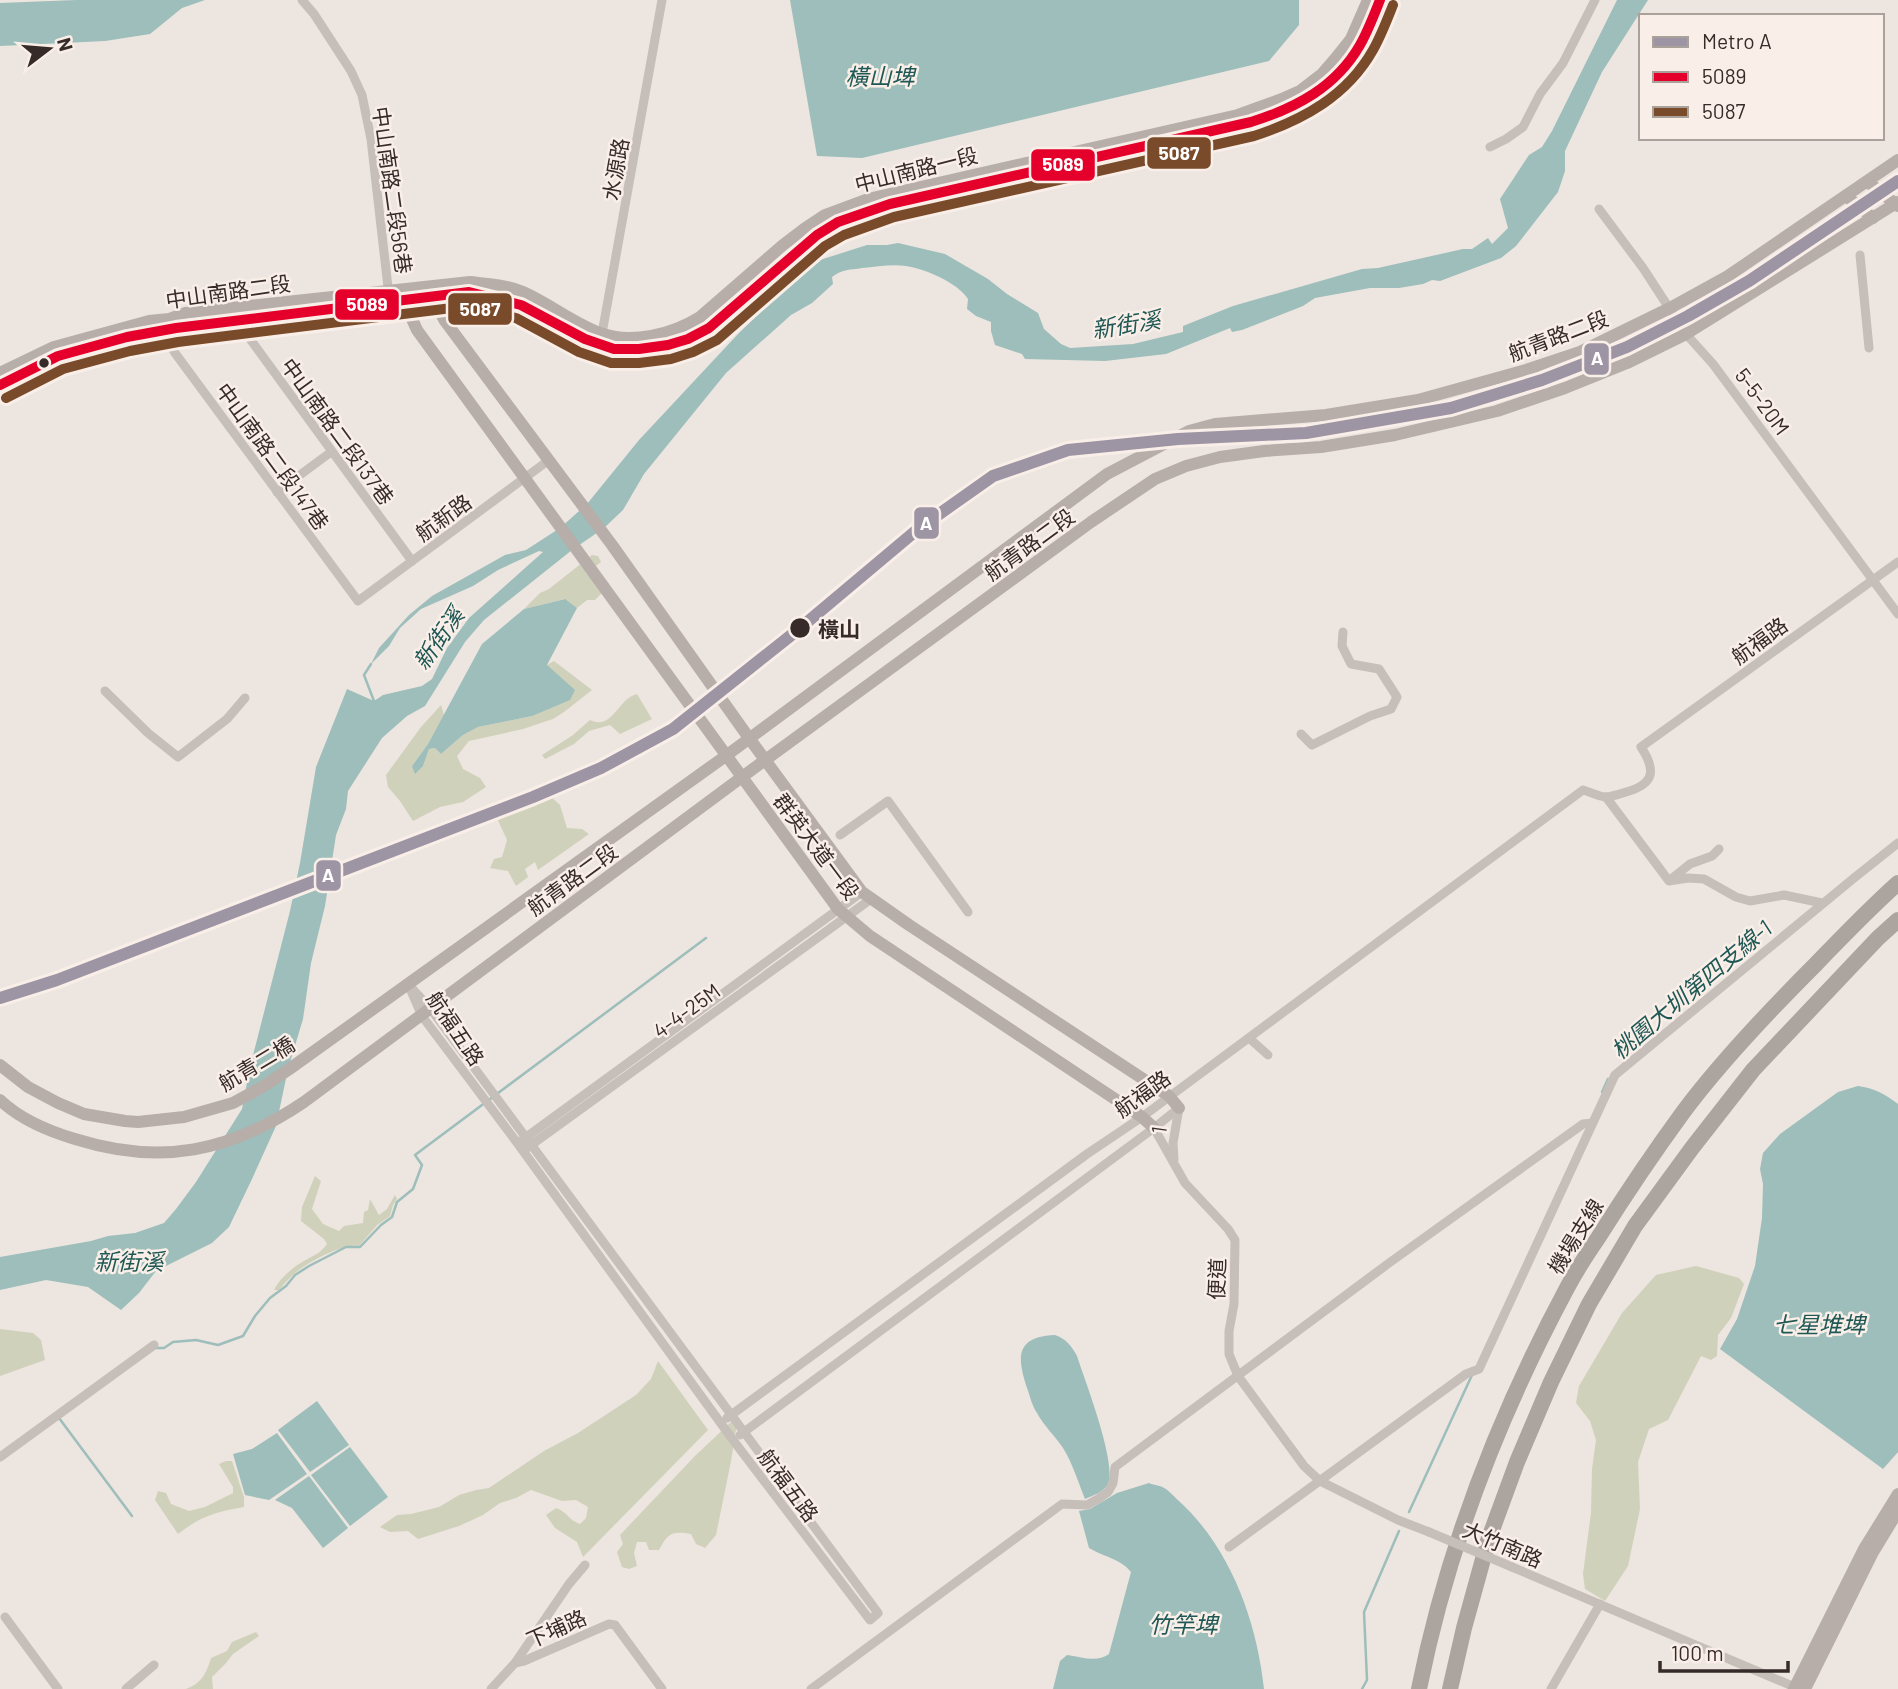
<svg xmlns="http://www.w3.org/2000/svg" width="1898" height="1689" font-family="Barlow,'Noto Sans TC',sans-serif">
	<rect width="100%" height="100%" fill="#ede5e0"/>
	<g fill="#d0d1ba">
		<polygon points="592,555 598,556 601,562 592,569 603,592 595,600 587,600 577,608 564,599 524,609 540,593 549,589"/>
		<polygon points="554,661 592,690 564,712 553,719 523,729 469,741 457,756 463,769 480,778 486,787 463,802 440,807 413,821 400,801 388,787 386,775 421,727 441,705 444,715 428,744 412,766 423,766 429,749 435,748 441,754 463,735 478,727 532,716 547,665"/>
		<path d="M637,694L652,719L620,734L610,725L589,731L574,744L545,759L542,755L573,735L590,720C613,731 618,698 637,694Z"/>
		<polygon points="550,796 560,805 567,828 582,829 589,834 538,870 535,862 525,869 528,877 516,886 508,871 490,868 494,859 502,857 507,840 496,816"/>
		<path d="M315,1176L321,1181L312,1209L323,1224L339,1231L344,1226L363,1223L364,1212L368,1210L370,1199L379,1215L387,1209L395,1195L397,1199L393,1205L390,1216L377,1225L359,1246C343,1243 308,1262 295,1273C289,1278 284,1284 279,1290H274C280,1278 293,1267 304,1261C314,1255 320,1254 327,1244L324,1239L301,1221L302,1207Z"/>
		<polygon points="1696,1266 1739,1278 1744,1284 1731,1318 1718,1335 1717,1356 1711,1360 1701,1356 1668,1420 1649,1429 1638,1462 1640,1509 1628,1566 1605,1601 1585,1589 1583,1574 1591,1513 1592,1469 1596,1440 1590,1421 1576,1403 1579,1386 1622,1313 1656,1275"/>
		<polygon points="0,1329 33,1333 41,1340 45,1360 0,1376"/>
		<path d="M658,1361L708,1430L583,1557L577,1542L555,1528L546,1515L556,1508C568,1512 568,1520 580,1524L586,1518L588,1507L576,1500L562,1501L531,1490L516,1498L500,1503L483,1515L459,1526L418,1539L408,1531L390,1532L380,1527L397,1515L411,1514L439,1507L459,1495L476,1490L489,1488L544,1451L578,1433L636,1395L651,1379Z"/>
		<path d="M731,1422L737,1423L731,1461L716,1535L705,1548L696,1544L691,1534C672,1531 668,1533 659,1550H649L646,1542H637L634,1553L637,1566L629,1569L622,1567L617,1552L623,1544L620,1535L695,1456Z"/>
		<path d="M226,1461H232L244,1497V1507C216,1512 201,1516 178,1534L155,1500L158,1491L166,1493L171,1504L189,1511L205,1507L233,1493V1487L219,1464Z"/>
		<path d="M256,1632L259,1636L233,1654L226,1663L212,1677L213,1689H186C202,1683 206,1674 211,1658L227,1651L232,1642Z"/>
	</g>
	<g fill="#9dbeba">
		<polygon points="76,0 205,0 182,8 150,34 105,41 0,46 0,3"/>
		<polygon points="790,0 1299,0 1299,25 1269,61 862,158 817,156"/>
		<path d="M1617,0H1648L1602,72L1565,151V171L1558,192L1516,246L1501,258L1440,281L1432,280L1423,284L1399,288H1370L1315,298L1303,306L1242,330L1232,332L1230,328L1166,354L1105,361L1025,359L1022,354L995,345L991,331V322L976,316L967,309L968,299C957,282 925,269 906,266C891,264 876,267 862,268C850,270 842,269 832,277L833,284L812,303L791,315L726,373L644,474L623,510L604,528L572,550L484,620L465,642L425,706L407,716L382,738L348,791L346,809L336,835L325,906L311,963L303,1019L288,1069L276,1126L252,1179L229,1227L212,1243L156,1271L139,1293L121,1310L88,1287L46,1280L0,1290V1257L91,1241L108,1236L135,1233L164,1223L176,1209L196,1182L242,1109L250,1067L290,911L300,863L316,767L347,689L374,701L383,695L422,686L432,679L447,648L469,618L543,552L539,551L498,570L473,586L421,609L400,628L389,646L371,664L379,648L409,615L432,596L505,555L526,550L560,528L587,504L639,440L738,334L801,273L820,260L867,245H887L898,243L945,254L988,279L1007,294L1038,313L1044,329L1061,344L1070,348L1133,344L1183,332V326L1233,306L1362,269L1378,268L1463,249H1472L1488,238L1492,244L1508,228L1500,199L1529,155L1542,147L1552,131Z"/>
		<polygon points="565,599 577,608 547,665 575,690 570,700 532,716 478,727 463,735 441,754 435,748 429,749 423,766 415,774 412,766 428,744 482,644 524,609"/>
		<path d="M1858,1086C1874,1088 1885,1094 1898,1104V1452L1883,1469L1720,1349L1737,1319L1755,1266L1762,1218L1763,1184L1760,1169L1763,1153L1780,1134L1838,1092Z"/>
		<path d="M1055,1335C1066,1339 1071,1345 1077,1356C1085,1381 1117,1463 1108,1484C1104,1492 1092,1496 1085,1499C1078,1482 1073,1464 1063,1448C1055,1436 1044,1426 1037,1413C1032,1406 1030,1396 1027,1388C1017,1357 1015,1337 1055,1335Z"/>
		<polygon points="317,1401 349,1445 310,1472 278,1430"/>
		<polygon points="277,1433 307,1474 269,1500 245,1495 233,1454 252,1449"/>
		<polygon points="350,1447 388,1497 350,1526 311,1475"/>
		<polygon points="309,1476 348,1528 323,1548 292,1508 275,1500"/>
		<path d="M1149,1483C1153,1485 1160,1485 1164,1488C1170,1491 1175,1498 1180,1502C1231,1549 1257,1622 1264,1689H1053L1060,1661L1067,1655C1081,1657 1097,1663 1109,1654L1131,1572C1121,1559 1104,1557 1089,1548L1079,1511L1090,1509L1117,1493Z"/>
	</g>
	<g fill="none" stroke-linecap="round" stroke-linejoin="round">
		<g stroke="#9dbeba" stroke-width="2.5">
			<polyline points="371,664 364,675 374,701"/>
			<polyline points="1602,1092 1608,1079"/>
			<polyline points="155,1348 164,1348 173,1342 196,1340 218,1345 243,1336 255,1316 270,1298 286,1286 295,1275 309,1266 346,1247 360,1247 381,1225 392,1217 397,1202 413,1189 422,1165 415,1155 706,938"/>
			<polyline points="59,1418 132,1516"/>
			<polyline points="1409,1512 1472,1375"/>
			<polyline points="1362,1689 1367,1680 1364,1612 1399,1531"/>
		</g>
		<g stroke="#c6beb9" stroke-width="9">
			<polyline points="302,0 314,14 351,71 362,95 371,139 389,296"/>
			<polyline points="1490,147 1506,139 1523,127 1540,94 1563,63 1595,0"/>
			<polyline points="1599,209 1643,268 1686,334 1713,364 1898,614"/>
			<polyline points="1860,255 1869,348"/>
			<polyline points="237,321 412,561"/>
			<polyline points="162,330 175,353 358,601 549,460"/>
			<polyline points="601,339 662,0"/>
			<polyline points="277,492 331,452"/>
			<polyline points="105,691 148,733 178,757 227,719 245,698"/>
			<polyline points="1301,734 1312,745 1370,716 1391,709 1397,697 1379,669 1351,664 1342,646 1343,632"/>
			<polyline points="1606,797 1669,881 1688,878 1704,879 1736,897 1750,901 1784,895 1822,903"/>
			<polyline points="840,835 888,801 968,912"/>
			<polyline points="1670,880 1690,864 1712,856 1719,849"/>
			<polygon points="408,984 430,1008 878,1613 870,1620 733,1440 518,1144 422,1016"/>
			<polyline points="1249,1038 1268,1055"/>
			<polyline points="1154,1128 1185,1183 1228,1229 1235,1240 1234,1304 1229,1331 1229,1354 1238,1376 1304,1466 1320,1481 1398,1520 1429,1532"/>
			<polyline points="521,1141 862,892"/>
			<polyline points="527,1148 871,899"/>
			<polyline points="1174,1160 1173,1143 1179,1108"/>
			<path d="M727,1418L1087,1154L1142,1117L1583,790C1590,792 1598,796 1605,797C1611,797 1620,794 1626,792C1655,784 1656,770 1641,747L1898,562"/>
			<polyline points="740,1435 1154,1128 1179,1108"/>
			<polyline points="0,1457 154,1345"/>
			<polyline points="1229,1547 1466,1374 1479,1369 1615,1075 1854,878 1898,843"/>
			<polyline points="1512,1567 1797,1688"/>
			<polyline points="5,1617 58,1689"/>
			<polyline points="515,1663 524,1661 609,1624 615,1625 662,1689"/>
			<polyline points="126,1689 154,1665"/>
			<polyline points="491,1689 515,1663 569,1584 585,1565"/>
			<polyline points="811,1689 1062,1504 1087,1505 1098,1499 1108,1492 1113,1483 1115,1467 1389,1263 1583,1124 1592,1123"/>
			<polyline points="1551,1689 1600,1604"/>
		</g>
		<g stroke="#b7aeaa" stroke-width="12">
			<polyline points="1868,182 1898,206"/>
			<polyline points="1846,196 1873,218"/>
			<polyline points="428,290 445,321 612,545 749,738 862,892 909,925 1169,1096 1179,1108"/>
			<polyline points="399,294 403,299 417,330 838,909 870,936 1142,1117 1154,1128"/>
			<path d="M0,373L54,347L149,321L169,319L185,313L470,282C488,284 507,285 523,292C550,304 573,323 600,333C631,345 673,334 700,317L783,245L804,229L825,215L868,199L1238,115L1282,99L1300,91L1322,74L1335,59L1351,39L1368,0"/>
			<path d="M0,385L58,356L127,337L176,328L469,292L493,297L521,305L585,339L614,349H639L668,345L688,339L709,328L817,235L838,222L890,204L1012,175L1251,122C1298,108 1329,92 1357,50C1367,35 1373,16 1380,0"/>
			<polyline points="0,1065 28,1087 58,1103 84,1114 125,1121 138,1122 184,1117 233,1103 264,1086 288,1070 408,984 727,755 1107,474 1189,431 1215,424 1326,415 1418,400 1526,370 1580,352 1670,308 1728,276 1898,160"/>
			<path d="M0,1100C21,1120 48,1131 75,1139C161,1166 230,1152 304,1102L742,777L1091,522L1155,479L1186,466L1220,457L1264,451L1321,447L1395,435L1497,411L1565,388L1627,363L1686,334L1898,202"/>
			<polyline points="1794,1689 1864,1549 1898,1494"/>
			<polyline points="1805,1689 1872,1554 1898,1511"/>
		</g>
		<g stroke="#aca49f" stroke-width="16">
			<path d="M1419,1689C1447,1549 1500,1413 1567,1288C1576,1271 1587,1254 1598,1238C1625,1195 1654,1152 1684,1111C1723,1059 1769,1011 1815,965C1842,937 1869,909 1898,883"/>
			<polyline points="1450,1689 1464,1628 1488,1541 1517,1462 1551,1382 1589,1304 1635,1226 1692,1148 1753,1070 1878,938 1898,920"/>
		</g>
		<polyline stroke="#c6beb9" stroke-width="9" points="1429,1532 1512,1567"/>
		<g stroke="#f9efe8" stroke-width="16">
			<path id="bus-1" d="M0,385L58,356L127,337L176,328L469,292L521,305L585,339L614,349H639L668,345L688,339L709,328L817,235L838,222L890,204L1251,122C1296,108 1336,87 1360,45C1368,31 1374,15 1380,0"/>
		</g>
		<g stroke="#f9efe8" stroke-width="16">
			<path id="bus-2" d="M6,398L63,369L130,351L178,342L468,306L516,318L579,352L611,363H639L671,359L693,352L717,340L825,246L844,235L894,217L1254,136C1303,120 1347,96 1373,50C1381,36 1387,20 1393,5"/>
		</g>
		<use href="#bus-1" stroke="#e4002b" stroke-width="10"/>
		<use href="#bus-2" stroke="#7a4b2a" stroke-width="10"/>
		<g stroke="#f9efe8" stroke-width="18">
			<polyline id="metro-1" points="0,998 57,980 533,797 601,768 673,729 799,629 918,529 993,476 1068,450 1178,439 1306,433 1451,408 1542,380 1627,347 1688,316 1749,281 1898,181"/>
		</g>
		<use href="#metro-1" stroke="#9d94a4" stroke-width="12"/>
	</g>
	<g fill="#362b28" stroke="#f9efe8" stroke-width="2.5">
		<circle cx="44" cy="363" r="6"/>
		<circle cx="800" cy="628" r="11"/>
	</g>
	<g text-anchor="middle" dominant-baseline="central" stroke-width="5" stroke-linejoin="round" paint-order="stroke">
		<g font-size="21" fill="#362b28" stroke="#f9efe8">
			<text transform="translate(615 169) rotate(-80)">水源路</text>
			<text transform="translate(916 169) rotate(-14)">中山南路一段</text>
			<text transform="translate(393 190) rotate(82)">中山南路二段56巷</text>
			<text transform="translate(228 291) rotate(-8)">中山南路二段</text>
			<text transform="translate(1558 335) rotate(-21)">航青路二段</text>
			<text transform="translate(1763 401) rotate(54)">5-5-20M</text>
			<text transform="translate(338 431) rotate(54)">中山南路二段137巷</text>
			<text transform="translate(273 456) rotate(54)">中山南路二段147巷</text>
			<text transform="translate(443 517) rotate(-36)">航新路</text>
			<text transform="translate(1029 544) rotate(-36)">航青路二段</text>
			<text transform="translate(1759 640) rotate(-36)">航福路</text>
			<text transform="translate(817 846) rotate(53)">群英大道一段</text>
			<text transform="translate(572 879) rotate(-36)">航青路二段</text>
			<text transform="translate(686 1010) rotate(-36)">4-4-25M</text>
			<text transform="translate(456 1028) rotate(56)">航福五路</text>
			<text transform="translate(256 1063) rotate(-31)">航青二橋</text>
			<text transform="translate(1142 1093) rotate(-36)">航福路</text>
			<text transform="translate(1158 1130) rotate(-82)">1</text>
			<text transform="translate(1575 1236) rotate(-58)">機場支線</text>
			<text transform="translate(1216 1279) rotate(-88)">便道</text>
			<text transform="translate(789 1485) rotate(53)">航福五路</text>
			<text transform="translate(1503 1544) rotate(23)">大竹南路</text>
			<text transform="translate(556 1628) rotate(-24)">下埔路</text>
		</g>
		<g font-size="21" font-weight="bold" fill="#362b28" stroke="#f9efe8" text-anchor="start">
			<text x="818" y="628">橫山</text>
		</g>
		<g font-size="23" font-style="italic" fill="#1e5754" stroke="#f9efe8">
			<text x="880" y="76">橫山埤</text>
			<text transform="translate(1126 324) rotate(-9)">新街溪</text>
			<text transform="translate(438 638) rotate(-55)">新街溪</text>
			<text transform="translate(1691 989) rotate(-40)">桃園大圳第四支線-1</text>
			<text x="129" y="1261">新街溪</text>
			<text x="1819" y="1324">七星堆埤</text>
			<text x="1183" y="1624">竹竿埤</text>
		</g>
	</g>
	<g stroke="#f9efe8" stroke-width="2.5">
		<rect x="1146" y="136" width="66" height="34" rx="7" fill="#7a4b2a"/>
		<rect x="1030" y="148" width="66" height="34" rx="7" fill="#e4002b"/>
		<rect x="334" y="288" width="66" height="33" rx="7" fill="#e4002b"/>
		<rect x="447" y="292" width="66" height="34" rx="7" fill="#7a4b2a"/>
		<rect x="1583" y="342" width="27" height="34" rx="7" fill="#9d94a4"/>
		<rect x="913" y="506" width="27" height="34" rx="7" fill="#9d94a4"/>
		<rect x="315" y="859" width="27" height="33" rx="7" fill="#9d94a4"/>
	</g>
	<g font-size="19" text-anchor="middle" font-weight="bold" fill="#fff">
		<text x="1179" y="160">5087</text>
		<text x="1063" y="171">5089</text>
		<text x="367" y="311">5089</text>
		<text x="480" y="316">5087</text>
		<text x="1597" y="365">A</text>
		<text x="926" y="530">A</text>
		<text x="328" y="882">A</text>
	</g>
	<rect x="1639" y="14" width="245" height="126" fill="#f9efe8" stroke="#aba19b" stroke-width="2"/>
	<rect x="1653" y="37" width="35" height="10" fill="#9d94a4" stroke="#aba19b" stroke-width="2"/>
	<text x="1702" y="49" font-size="21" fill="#362b28">Metro A</text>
	<rect x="1653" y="72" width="35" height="10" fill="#e4002b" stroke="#aba19b" stroke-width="2"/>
	<text x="1702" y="84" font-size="21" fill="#362b28">5089</text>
	<rect x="1653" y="107" width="35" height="10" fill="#7a4b2a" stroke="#aba19b" stroke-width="2"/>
	<text x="1702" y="119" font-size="21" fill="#362b28">5087</text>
	<g transform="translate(49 49) rotate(74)" stroke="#f9efe8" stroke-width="5" paint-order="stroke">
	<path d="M0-5L12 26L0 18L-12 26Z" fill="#362b28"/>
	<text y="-10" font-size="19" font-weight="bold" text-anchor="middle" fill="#362b28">N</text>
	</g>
	<path d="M1660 1661v10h128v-10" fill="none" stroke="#362b28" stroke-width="3.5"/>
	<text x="1671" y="1661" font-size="21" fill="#362b28" stroke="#f9efe8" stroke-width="5" paint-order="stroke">100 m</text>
</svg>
